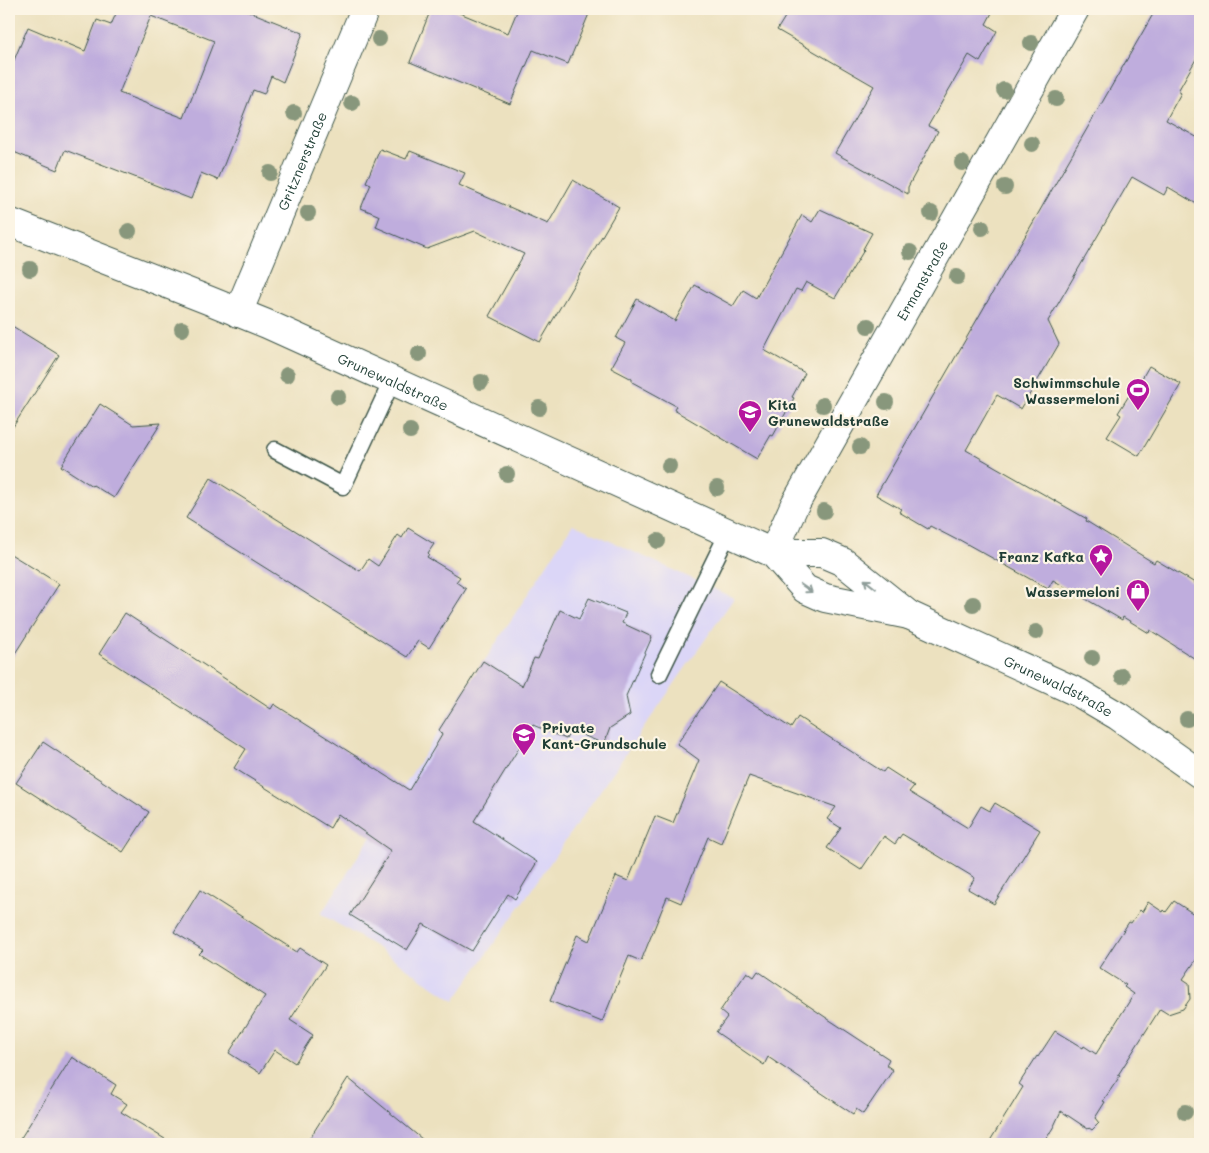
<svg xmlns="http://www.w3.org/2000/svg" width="1209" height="1153" font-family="Mali,sans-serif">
	<rect width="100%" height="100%" fill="#fcf5e5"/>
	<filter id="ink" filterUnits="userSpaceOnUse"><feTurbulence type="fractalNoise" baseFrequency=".02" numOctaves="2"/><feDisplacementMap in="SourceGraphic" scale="10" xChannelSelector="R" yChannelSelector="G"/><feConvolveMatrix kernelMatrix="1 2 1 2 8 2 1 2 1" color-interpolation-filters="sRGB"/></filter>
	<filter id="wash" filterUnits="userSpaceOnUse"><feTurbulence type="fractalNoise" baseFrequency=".0096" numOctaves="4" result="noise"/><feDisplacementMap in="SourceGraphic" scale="20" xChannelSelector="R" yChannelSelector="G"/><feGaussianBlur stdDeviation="1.12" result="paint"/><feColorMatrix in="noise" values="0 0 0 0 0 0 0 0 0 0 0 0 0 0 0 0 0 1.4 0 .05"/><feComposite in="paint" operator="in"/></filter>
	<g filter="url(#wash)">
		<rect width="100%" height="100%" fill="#ece1bf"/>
		<polygon fill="#dbd6f7" points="573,524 734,598 454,1001 378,948 321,914"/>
		<g id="blocks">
			<g fill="#bfaddd" fill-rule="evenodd">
				<path d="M118,9H243L303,33L283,82L271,76L264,94L253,90L218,180L201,173L191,199L65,150L57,170L9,150V72L28,27L85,51L97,20L111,25ZM151,16L214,41L184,118L119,93Z"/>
				<polygon points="431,9 450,9 508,33 518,9 591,9 568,64 533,50 510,104 410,62"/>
				<polygon points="790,9 994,9 986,24 997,31 980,62 969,55 928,126 938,131 908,187 908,194 835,153 874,86 777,30"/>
				<polygon points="1156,9 1200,9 1200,52 1178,91 1181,93 1166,120 1200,139 1200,206 1168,187 1164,195 1132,177 1048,321 1059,344 1021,409 997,395 966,450 1087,519 1086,521 1154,563 1156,560 1200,586 1200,662 1150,630 1149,633 1123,617 1122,620 1053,580 1048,589 958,539 957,540 930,526 928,529 899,512 901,509 876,495"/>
				<polygon points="380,149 406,159 410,151 465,173 459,185 548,224 573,180 619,207 540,342 489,316 524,254 475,231 427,249 376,227 380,216 361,208 371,184 366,182"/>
				<polygon points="820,209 872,233 863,249 864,250 835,298 806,282 801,291 796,289 764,350 805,373 792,397 794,398 773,436 771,435 757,459 674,410 676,406 632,382 632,379 611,368 625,343 616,338 637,299 675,321 695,285 733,306 743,290 756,298 802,215 812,222"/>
				<polygon points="9,324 59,355 9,433"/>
				<polygon points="1149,366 1181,384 1139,456 1107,437 1121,415 1118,413 1135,386 1137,387"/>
				<polygon points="100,404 133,425 161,423 114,498 93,485 92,486 61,466"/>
				<polygon points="211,478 360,571 368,559 378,566 398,535 402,538 408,528 434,544 428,553 429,554 427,557 460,577 456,582 466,589 429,648 418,641 407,657 186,518"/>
				<polygon points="9,553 59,584 9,663"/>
				<polygon points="589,598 626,613 622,623 652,637 626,696 630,715 610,728 604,744 571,730 566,739 533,725 474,821 537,862 515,899 508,894 472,951 423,924 407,950 350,915 391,851 338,814 330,828 234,768 246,749 99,654 125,613 271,709 274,704 409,790 442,735 439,730 483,661 522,686 534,658 538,659 560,610 579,619"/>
				<polygon points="719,682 791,728 798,717 883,772 886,768 914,786 909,792 968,828 981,806 990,811 995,803 1040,830 994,904 968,889 975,878 902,834 895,844 884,836 861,870 827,848 841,828 827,819 836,807 749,776 721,843 708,837 681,903 667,897 641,961 629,956 602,1022 550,1001 577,935 589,941 616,876 628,881 655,816 673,823 699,760 677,744"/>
				<polygon points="43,742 149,812 123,852 16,783"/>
				<polygon points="200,890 297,952 300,948 326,965 290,1020 313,1035 295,1063 275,1050 260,1073 229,1053 265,996 199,954 203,950 174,932"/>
				<polygon points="1174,901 1200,918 1200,954 1183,979 1189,983 1190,999 1183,1009 1168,1014 1160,1009 1118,1075 1120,1076 1103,1101 1105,1102 1095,1118 1099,1123 1092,1130 1089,1128 1088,1129 1061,1111 1054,1126 1043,1144 988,1144 1023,1087 1019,1084 1037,1056 1038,1057 1055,1031 1083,1048 1084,1046 1096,1054 1134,994 1124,987 1126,985 1099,968 1129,922 1131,923 1140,910 1142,912 1148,902 1163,912 1164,910 1166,912"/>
				<polygon points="758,971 828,1019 889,1059 886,1065 893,1070 863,1114 856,1109 853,1114 768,1057 764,1065 716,1032 727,1017 720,1011 747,972 754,977"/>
				<polygon points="72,1057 116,1085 111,1094 127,1104 121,1112 173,1144 17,1144"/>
				<polygon points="348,1078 428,1144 306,1144"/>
			</g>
		</g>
	</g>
	<g filter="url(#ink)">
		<use href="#blocks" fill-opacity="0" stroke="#3e5649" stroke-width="1"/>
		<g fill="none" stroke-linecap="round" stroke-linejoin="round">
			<g stroke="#3e5649" stroke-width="19">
				<g id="service">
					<polyline points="275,450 343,486 392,381"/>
					<polyline points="659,674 728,533"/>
				</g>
			</g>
			<g stroke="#3e5649" stroke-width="30">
				<g id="minor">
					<path id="s1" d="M238,313L365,9"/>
					<path id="s2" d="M773,553L794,506L1075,9"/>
				</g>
			</g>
			<g stroke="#3e5649" stroke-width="30">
				<g id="secondary">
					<path id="s3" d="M9,222L208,300L267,324L773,553L805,589L825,598L909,615"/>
					<path id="s4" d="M773,553H822L843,562L909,615L1079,693L1118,716L1200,774"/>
				</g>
			</g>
			<use href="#service" stroke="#fff" stroke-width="16"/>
			<use href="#minor" stroke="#fff" stroke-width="28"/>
			<use href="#secondary" stroke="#fff" stroke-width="28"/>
		</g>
		<g fill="#88977b">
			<circle cx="379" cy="39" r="8"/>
			<circle cx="1031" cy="43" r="8"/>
			<circle cx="1004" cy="90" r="8"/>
			<circle cx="1056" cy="99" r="8"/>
			<circle cx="352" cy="103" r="8"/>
			<circle cx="294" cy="113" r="8"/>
			<circle cx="1032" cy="144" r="8"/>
			<circle cx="962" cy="163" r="8"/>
			<circle cx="270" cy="173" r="8"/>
			<circle cx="1005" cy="187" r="8"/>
			<circle cx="308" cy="213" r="8"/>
			<circle cx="931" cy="213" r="8"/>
			<circle cx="982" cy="228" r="8"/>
			<circle cx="129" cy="231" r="8"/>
			<circle cx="910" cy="252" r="8"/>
			<circle cx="30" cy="269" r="8"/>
			<circle cx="957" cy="277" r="8"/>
			<circle cx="868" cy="326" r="8"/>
			<circle cx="182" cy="329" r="8"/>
			<circle cx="419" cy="354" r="8"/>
			<circle cx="287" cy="375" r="8"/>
			<circle cx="481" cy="382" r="8"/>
			<circle cx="338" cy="397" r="8"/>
			<circle cx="886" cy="402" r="8"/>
			<circle cx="823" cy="405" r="8"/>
			<circle cx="539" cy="408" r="8"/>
			<circle cx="410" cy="431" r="8"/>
			<circle cx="860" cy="447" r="8"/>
			<circle cx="669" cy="466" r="8"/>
			<circle cx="507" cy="474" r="8"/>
			<circle cx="717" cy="488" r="8"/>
			<circle cx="824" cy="511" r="8"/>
			<circle cx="658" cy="541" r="8"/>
			<circle cx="973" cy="604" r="8"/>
			<circle cx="1036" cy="632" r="8"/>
			<circle cx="1092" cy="658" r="8"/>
			<circle cx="1122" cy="676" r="8"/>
			<circle cx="1187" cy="719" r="8"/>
			<circle cx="1185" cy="1112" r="8"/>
		</g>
		<defs><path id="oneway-shaft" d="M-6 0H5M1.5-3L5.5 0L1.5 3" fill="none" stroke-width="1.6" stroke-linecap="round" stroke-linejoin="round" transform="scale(1.25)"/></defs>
		<g stroke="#8f9e9a">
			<use href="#oneway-shaft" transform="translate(870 584) rotate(-142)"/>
			<use href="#oneway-shaft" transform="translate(806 588) rotate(35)"/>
		</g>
	</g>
	<defs>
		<g id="stadium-pin" transform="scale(1.25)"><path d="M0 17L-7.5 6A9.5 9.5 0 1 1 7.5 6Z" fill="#b5179e" stroke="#fcf5e5"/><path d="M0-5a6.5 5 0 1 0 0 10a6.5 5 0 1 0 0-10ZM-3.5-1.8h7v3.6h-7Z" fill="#fff"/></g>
		<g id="school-pin" transform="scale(1.25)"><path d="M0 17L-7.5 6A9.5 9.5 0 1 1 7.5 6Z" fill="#b5179e" stroke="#fcf5e5"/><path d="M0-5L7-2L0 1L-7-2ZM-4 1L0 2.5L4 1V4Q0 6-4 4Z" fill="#fff"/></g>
		<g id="sight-pin" transform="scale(1.25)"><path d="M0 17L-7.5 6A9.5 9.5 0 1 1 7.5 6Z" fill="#b5179e" stroke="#fcf5e5"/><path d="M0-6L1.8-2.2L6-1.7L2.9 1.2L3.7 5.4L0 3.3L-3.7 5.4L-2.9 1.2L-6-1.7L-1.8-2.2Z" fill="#fff"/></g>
		<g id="shop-pin" transform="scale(1.25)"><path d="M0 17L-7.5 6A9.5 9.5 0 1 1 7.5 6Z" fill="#b5179e" stroke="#fcf5e5"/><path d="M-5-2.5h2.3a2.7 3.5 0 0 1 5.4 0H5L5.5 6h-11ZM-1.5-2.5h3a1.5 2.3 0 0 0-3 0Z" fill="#fff"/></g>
	</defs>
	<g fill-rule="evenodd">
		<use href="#stadium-pin" x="1138" y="390"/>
		<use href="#school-pin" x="750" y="412"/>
		<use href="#sight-pin" x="1101" y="556"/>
		<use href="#shop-pin" x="1138" y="591"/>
		<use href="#school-pin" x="524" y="735"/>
	</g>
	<g text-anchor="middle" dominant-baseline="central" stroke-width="4.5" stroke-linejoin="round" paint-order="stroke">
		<g font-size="14" fill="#1f3d34" stroke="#fcf5e5">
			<text stroke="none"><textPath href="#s1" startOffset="165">Gritznerstraße</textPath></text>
			<text stroke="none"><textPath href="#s2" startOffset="311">Ermanstraße</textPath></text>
			<text stroke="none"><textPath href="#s3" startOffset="416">Grunewaldstraße</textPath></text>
			<text stroke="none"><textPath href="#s4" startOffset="322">Grunewaldstraße</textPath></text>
		</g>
		<g font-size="14" font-weight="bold" fill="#1f3d34" stroke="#fcf5e5" text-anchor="end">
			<text x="1120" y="382">Schwimmschule<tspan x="1120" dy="16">Wassermeloni</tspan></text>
			<text x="768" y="404" text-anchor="start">Kita<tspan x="768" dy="16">Grunewaldstraße</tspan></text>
			<text x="1084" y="556">Franz Kafka</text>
			<text x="1120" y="591">Wassermeloni</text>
			<text x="542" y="727" text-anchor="start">Private<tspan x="542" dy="16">Kant-Grundschule</tspan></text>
		</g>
	</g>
	<rect width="1209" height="1153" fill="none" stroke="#fcf5e5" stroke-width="30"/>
</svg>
